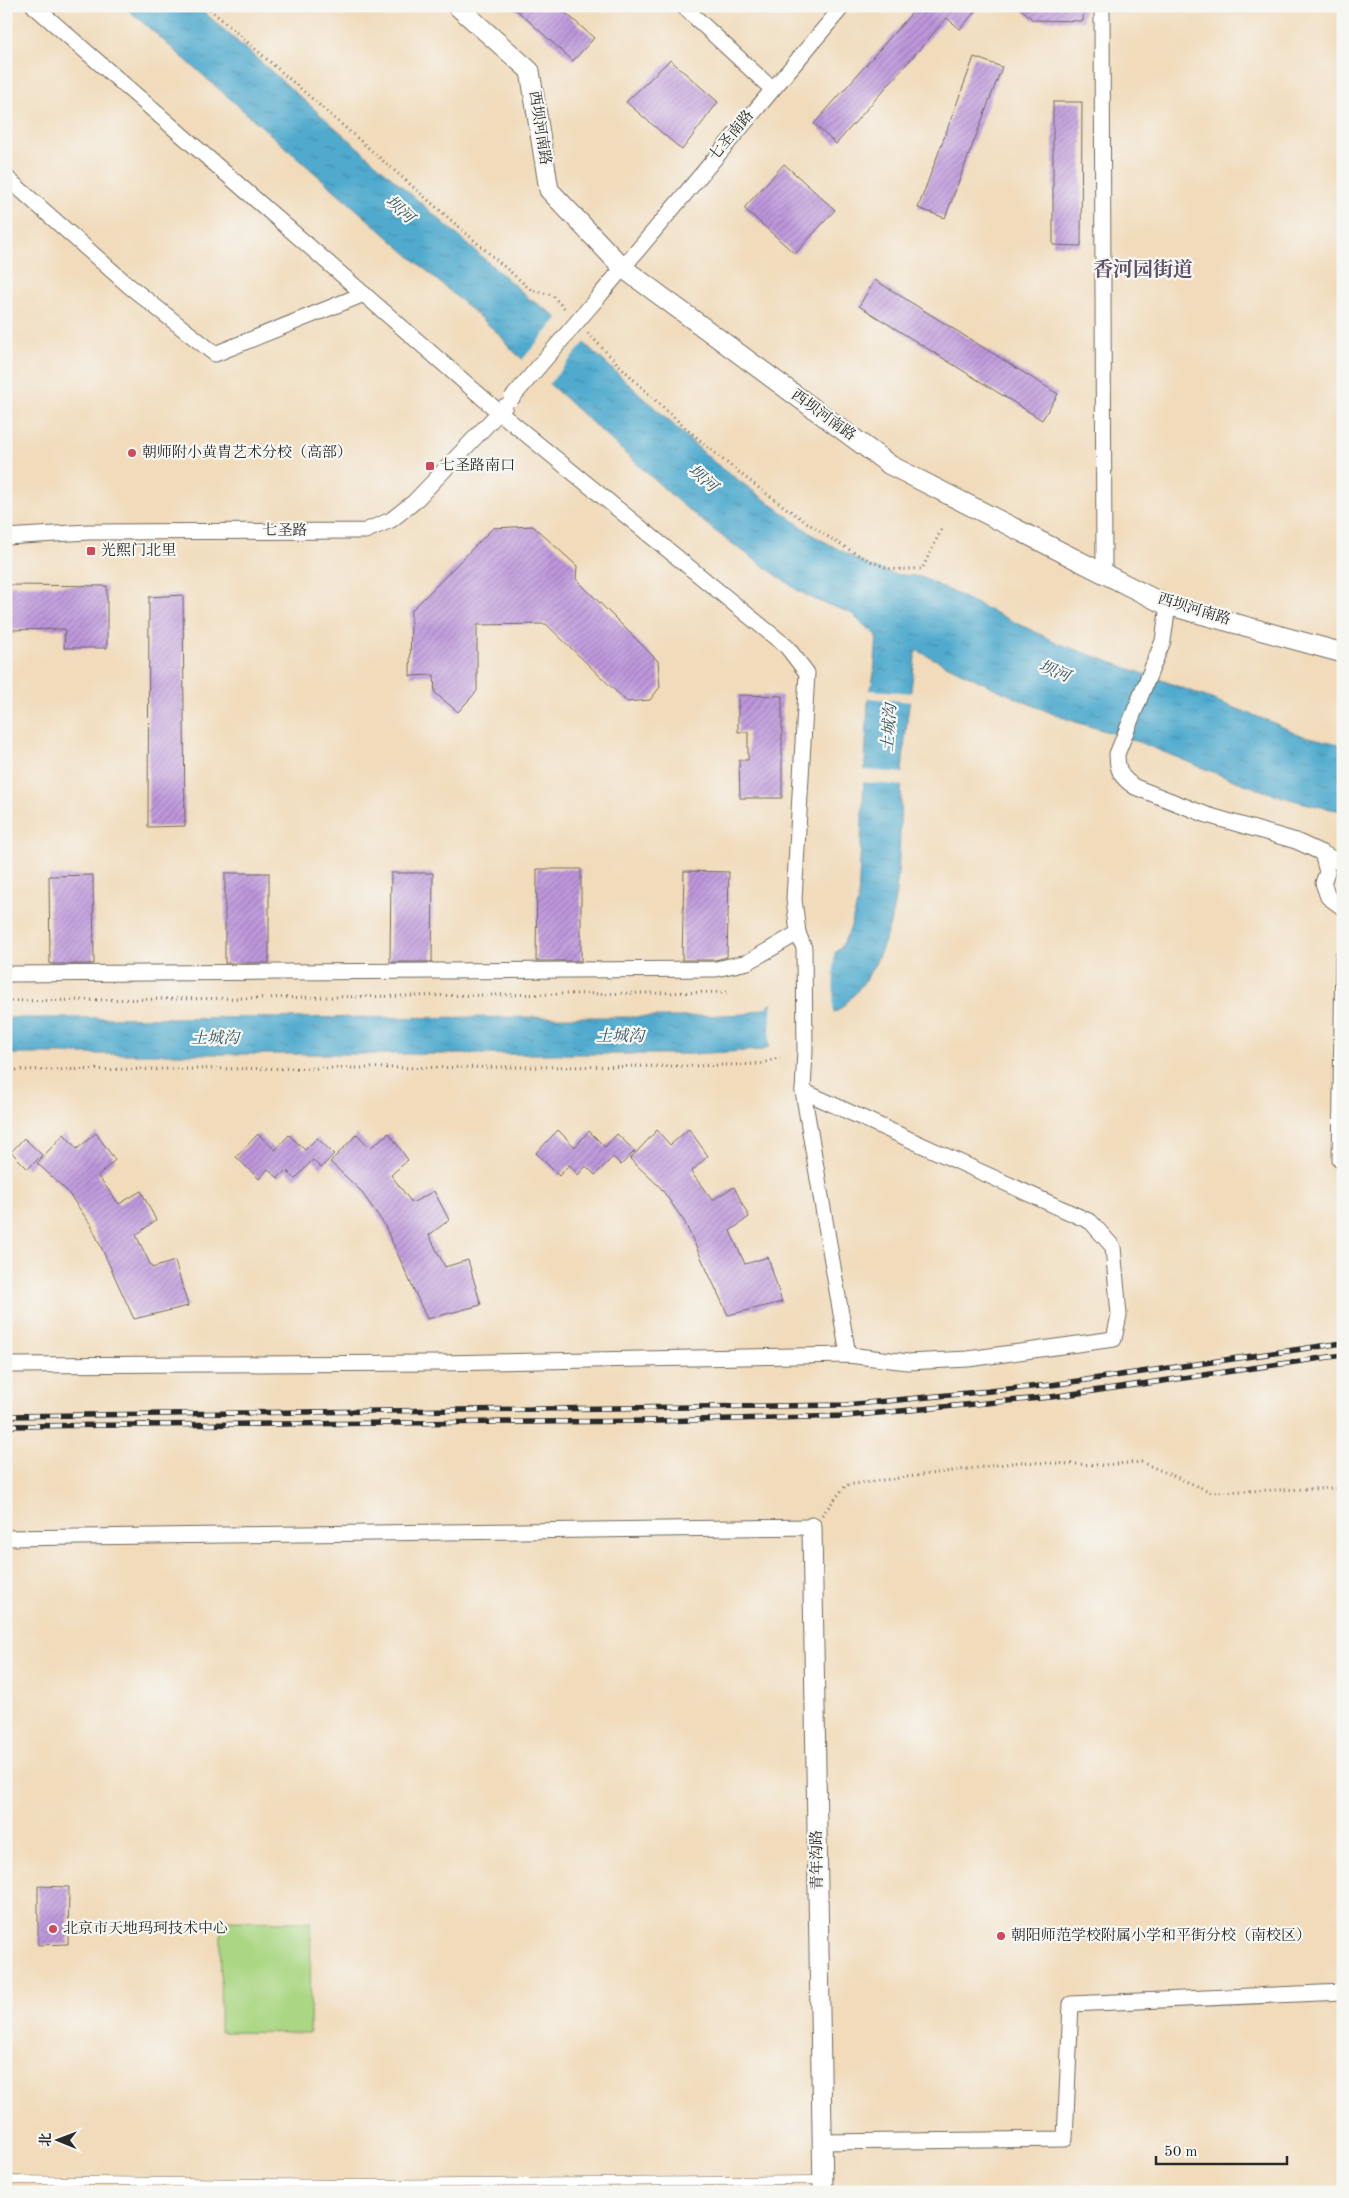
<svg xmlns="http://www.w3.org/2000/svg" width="1349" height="2198" font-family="'Old Standard TT','Noto Serif SC',serif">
	<defs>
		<pattern id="water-ripples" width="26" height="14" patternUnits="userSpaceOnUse" patternTransform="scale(1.25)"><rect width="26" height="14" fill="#50aace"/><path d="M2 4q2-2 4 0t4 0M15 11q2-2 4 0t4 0" fill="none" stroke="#438ba7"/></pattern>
		<pattern id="building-hatch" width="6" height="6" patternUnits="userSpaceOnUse" patternTransform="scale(1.25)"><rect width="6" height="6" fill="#be97dc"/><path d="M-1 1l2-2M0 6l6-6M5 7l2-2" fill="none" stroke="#9b7bb3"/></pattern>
	</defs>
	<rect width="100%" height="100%" fill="#f6f6f2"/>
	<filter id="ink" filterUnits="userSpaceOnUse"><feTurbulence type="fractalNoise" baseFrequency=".02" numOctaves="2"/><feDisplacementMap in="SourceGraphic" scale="10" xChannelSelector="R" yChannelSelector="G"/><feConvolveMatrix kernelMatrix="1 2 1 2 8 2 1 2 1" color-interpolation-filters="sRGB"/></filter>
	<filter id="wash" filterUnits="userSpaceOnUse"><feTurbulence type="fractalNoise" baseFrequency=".0096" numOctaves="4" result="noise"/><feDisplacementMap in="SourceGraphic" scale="20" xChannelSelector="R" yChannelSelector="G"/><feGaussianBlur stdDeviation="1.12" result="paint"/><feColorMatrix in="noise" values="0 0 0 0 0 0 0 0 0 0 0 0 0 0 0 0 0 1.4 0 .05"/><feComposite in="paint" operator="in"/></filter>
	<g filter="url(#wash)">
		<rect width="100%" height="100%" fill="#f1dbbb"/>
		<polygon fill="#abd784" stroke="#6b8158" points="221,1921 311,1922 310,2033 220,2032"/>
		<path fill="url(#water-ripples)" stroke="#3e6a7c" d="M124,6H197L531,300L549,311L715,463L816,537L871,567L894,574L921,577L1060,644L1164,681L1274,723L1300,735L1343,745V811C1273,800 1207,769 1141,743C1111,731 1080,725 1051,713C1005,694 960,672 916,650C911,691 905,731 902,772C897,857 909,947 839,1010L763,1050L690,1054H6V1018L677,1017L745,1014L766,1008L841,948L850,929L858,901L868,703L874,674L877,635L860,622L851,613L815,600L797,590L715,531L679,502L510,348L500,335Z"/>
		<g fill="#f1dbbb">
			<polygon points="559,317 586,341 548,385 521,361"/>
			<polygon points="868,690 914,693 913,702 867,698"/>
			<polygon points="862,770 905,773 904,786 862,782"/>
			<polygon points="834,951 833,1016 769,1050 772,1000"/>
		</g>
		<g id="blocks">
			<g fill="url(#building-hatch)">
				<polygon points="512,6 558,6 594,38 573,61"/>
				<polygon points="918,6 980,6 960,29 947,18 836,144 814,124"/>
				<polygon points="1018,6 1084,6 1083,21 1033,20"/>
				<polygon points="974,57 1002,67 945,218 918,208"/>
				<polygon points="670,60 718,102 682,150 626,102"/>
				<polygon points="1053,102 1082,102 1081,246 1053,245"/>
				<polygon points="784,164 835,210 795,254 744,208"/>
				<polygon points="875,280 1058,394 1042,420 859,306"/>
				<polygon points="533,526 577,566 576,579 658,661 660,687 650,700 627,702 546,624 477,625 477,691 458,712 435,693 434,675 410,676 411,611 493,528"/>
				<polygon points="6,585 107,586 107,648 64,648 65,629 6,630"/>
				<polygon points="183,595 185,826 148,827 149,597"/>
				<polygon points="738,695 782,696 782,798 740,798 739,760 748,760 748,732 738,732"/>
				<polygon points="537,869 581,869 581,961 536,961"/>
				<polygon points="684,871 729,872 727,957 715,960 682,960"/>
				<rect x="225" y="873" width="44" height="90"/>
				<polygon points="391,873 433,873 432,962 390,962"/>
				<polygon points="93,875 94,964 50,964 49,876"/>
				<polygon points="689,1129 708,1156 691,1172 712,1200 734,1187 749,1217 730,1231 745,1264 768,1257 782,1302 728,1315 684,1221 660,1187 630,1159 657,1130 670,1145"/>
				<polygon points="558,1130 575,1147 589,1131 605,1147 617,1134 635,1151 621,1165 613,1157 595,1175 586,1166 578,1175 569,1165 559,1176 536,1153"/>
				<polygon points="96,1133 115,1160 98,1176 119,1204 141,1191 156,1220 136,1235 152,1268 175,1261 188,1306 134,1319 91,1225 67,1191 37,1163 64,1134 77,1149"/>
				<polygon points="389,1133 408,1160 391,1175 412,1203 434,1191 449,1220 429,1235 445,1267 468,1260 481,1305 427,1319 384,1224 360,1190 330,1162 357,1134 370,1148"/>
				<polygon points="258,1134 275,1150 289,1135 305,1150 317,1138 334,1154 321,1168 313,1160 295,1179 286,1170 278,1178 268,1169 259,1179 236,1157"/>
				<polygon points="24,1138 42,1155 28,1169 11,1152"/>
				<polygon points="38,1886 69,1887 68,1944 38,1945"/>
			</g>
		</g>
	</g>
	<g filter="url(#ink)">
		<use href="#blocks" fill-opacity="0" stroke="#70695d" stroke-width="1"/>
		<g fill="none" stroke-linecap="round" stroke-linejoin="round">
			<g stroke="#70695d" stroke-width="9">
				<polyline id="service" points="10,2180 352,2184 823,2180"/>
			</g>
			<g stroke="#70695d" stroke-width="17">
				<g id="minor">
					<polyline points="34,6 500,413 787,647 807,673 794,899 798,933 804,948 805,1050 803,1091 848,1355"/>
					<polyline points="683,6 772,89"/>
					<polyline points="1102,6 1104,573"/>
					<polyline points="6,177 128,285 215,354 364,294"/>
					<polyline points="600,295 843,6"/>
					<polyline points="6,537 88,532 365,531 391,520 414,502 505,406"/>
					<path d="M1168,605L1163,641L1117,754C1117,770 1121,778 1135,787L1207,815L1296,841L1322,853"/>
					<polyline points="1343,864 1322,853 1327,872 1323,883 1328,897 1343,908"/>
					<polyline points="6,974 716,969 748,962 798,933"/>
					<polyline points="1340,1160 1343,956"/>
					<polyline points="6,1365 441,1363 848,1355 908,1362 968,1359 1114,1339 1119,1315 1113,1247 1091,1222 803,1091"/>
					<polyline points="6,1538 812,1527"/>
					<polyline points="823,2142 1065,2139 1071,2004 1343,1992"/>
				</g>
			</g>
			<g stroke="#70695d" stroke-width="21">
				<g id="tertiary">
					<polyline points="457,6 530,71 549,190 623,268 890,465 1164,604 1343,653"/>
					<polyline points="812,1527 823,2192"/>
				</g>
			</g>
			<g stroke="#70695d" stroke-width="3" stroke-dasharray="1 4" stroke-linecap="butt">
				<polyline points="206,6 531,290 552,295 566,310"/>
				<path d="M588,333C656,405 727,468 809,524C831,539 863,560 888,568C898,571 912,568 922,569L942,528"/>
				<polyline points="6,1001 729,992"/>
				<polyline points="6,1070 692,1066 760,1064 780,1057"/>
				<polyline points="822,1515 846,1485 1020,1462 1103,1465 1141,1462 1211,1492 1343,1488"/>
			</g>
			<use href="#service" stroke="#fff" stroke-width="8"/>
			<use href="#minor" stroke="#fff" stroke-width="15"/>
			<use href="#tertiary" stroke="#fff" stroke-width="19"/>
			<g stroke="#2b2b2b" stroke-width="5.5">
				<g id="rail">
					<polyline points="6,1416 846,1405 1051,1385 1343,1343"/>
					<polyline points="6,1426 657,1421 846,1416 1051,1397 1343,1355"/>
				</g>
			</g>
			<use href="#rail" stroke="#f6f6f2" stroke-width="4" stroke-dasharray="11" stroke-linecap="butt"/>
			<g stroke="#70695d" stroke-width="17" stroke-linecap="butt">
				<polyline id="minor-bridge" points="511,399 600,295"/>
			</g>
			<use href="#minor-bridge" stroke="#fff" stroke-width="15"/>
		</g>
	</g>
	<g fill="#d1495b" stroke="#f6f6f2" stroke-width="2">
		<circle cx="132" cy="453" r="5"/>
		<rect x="425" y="461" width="10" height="10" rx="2.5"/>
		<rect x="86" y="546" width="10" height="10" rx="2.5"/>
		<circle cx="53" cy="1929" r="5"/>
		<circle cx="1001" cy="1936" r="5"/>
	</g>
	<g text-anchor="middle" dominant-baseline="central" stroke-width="4.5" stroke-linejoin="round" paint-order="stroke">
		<g font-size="15" fill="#2b2b2b" stroke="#f6f6f2">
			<text transform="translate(539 128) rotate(81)">西坝河南路</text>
			<text transform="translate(732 136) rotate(-50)">七圣南路</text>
			<text transform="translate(823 416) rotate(36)">西坝河南路</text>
			<text x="285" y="531">七圣路</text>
			<text transform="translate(1194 610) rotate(17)">西坝河南路</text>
			<text transform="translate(818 1860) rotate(-91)">青年沟路</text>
		</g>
		<g font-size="15" fill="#2b2b2b" stroke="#f6f6f2" text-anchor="start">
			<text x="142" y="453">朝师附小黄胄艺术分校（高部）</text>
			<text x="440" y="466">七圣路南口</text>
			<text x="101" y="551">光熙门北里</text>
			<text x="63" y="1929">北京市天地玛珂技术中心</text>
			<text x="1011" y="1936">朝阳师范学校附属小学和平街分校（南校区）</text>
		</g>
		<g font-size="16" font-style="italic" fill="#385764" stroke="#f6f6f2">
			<text transform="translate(399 210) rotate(42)">坝河</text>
			<text transform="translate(702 479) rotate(41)">坝河</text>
			<text transform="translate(1054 672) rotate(22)">坝河</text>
			<text transform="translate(890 728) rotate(-86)">土城沟</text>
			<text x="620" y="1037">土城沟</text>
			<text x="215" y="1039">土城沟</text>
		</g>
		<g font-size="20" font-weight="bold" fill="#5e5169" stroke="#f6f6f2">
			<text x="1143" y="271">香河园街道</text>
		</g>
	</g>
	<rect width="1349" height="2198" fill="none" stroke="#f6f6f2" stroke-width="25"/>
	<g transform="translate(58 2140) rotate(271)" stroke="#f6f6f2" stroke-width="4" paint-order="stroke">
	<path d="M0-4L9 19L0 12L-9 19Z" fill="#2b2b2b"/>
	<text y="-8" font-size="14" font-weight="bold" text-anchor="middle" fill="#2b2b2b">北</text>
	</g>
	<path d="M1156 2156v8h131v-8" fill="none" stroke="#2b2b2b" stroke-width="2.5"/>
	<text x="1164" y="2156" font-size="15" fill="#2b2b2b" stroke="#f6f6f2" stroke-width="4" paint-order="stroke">50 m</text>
</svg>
